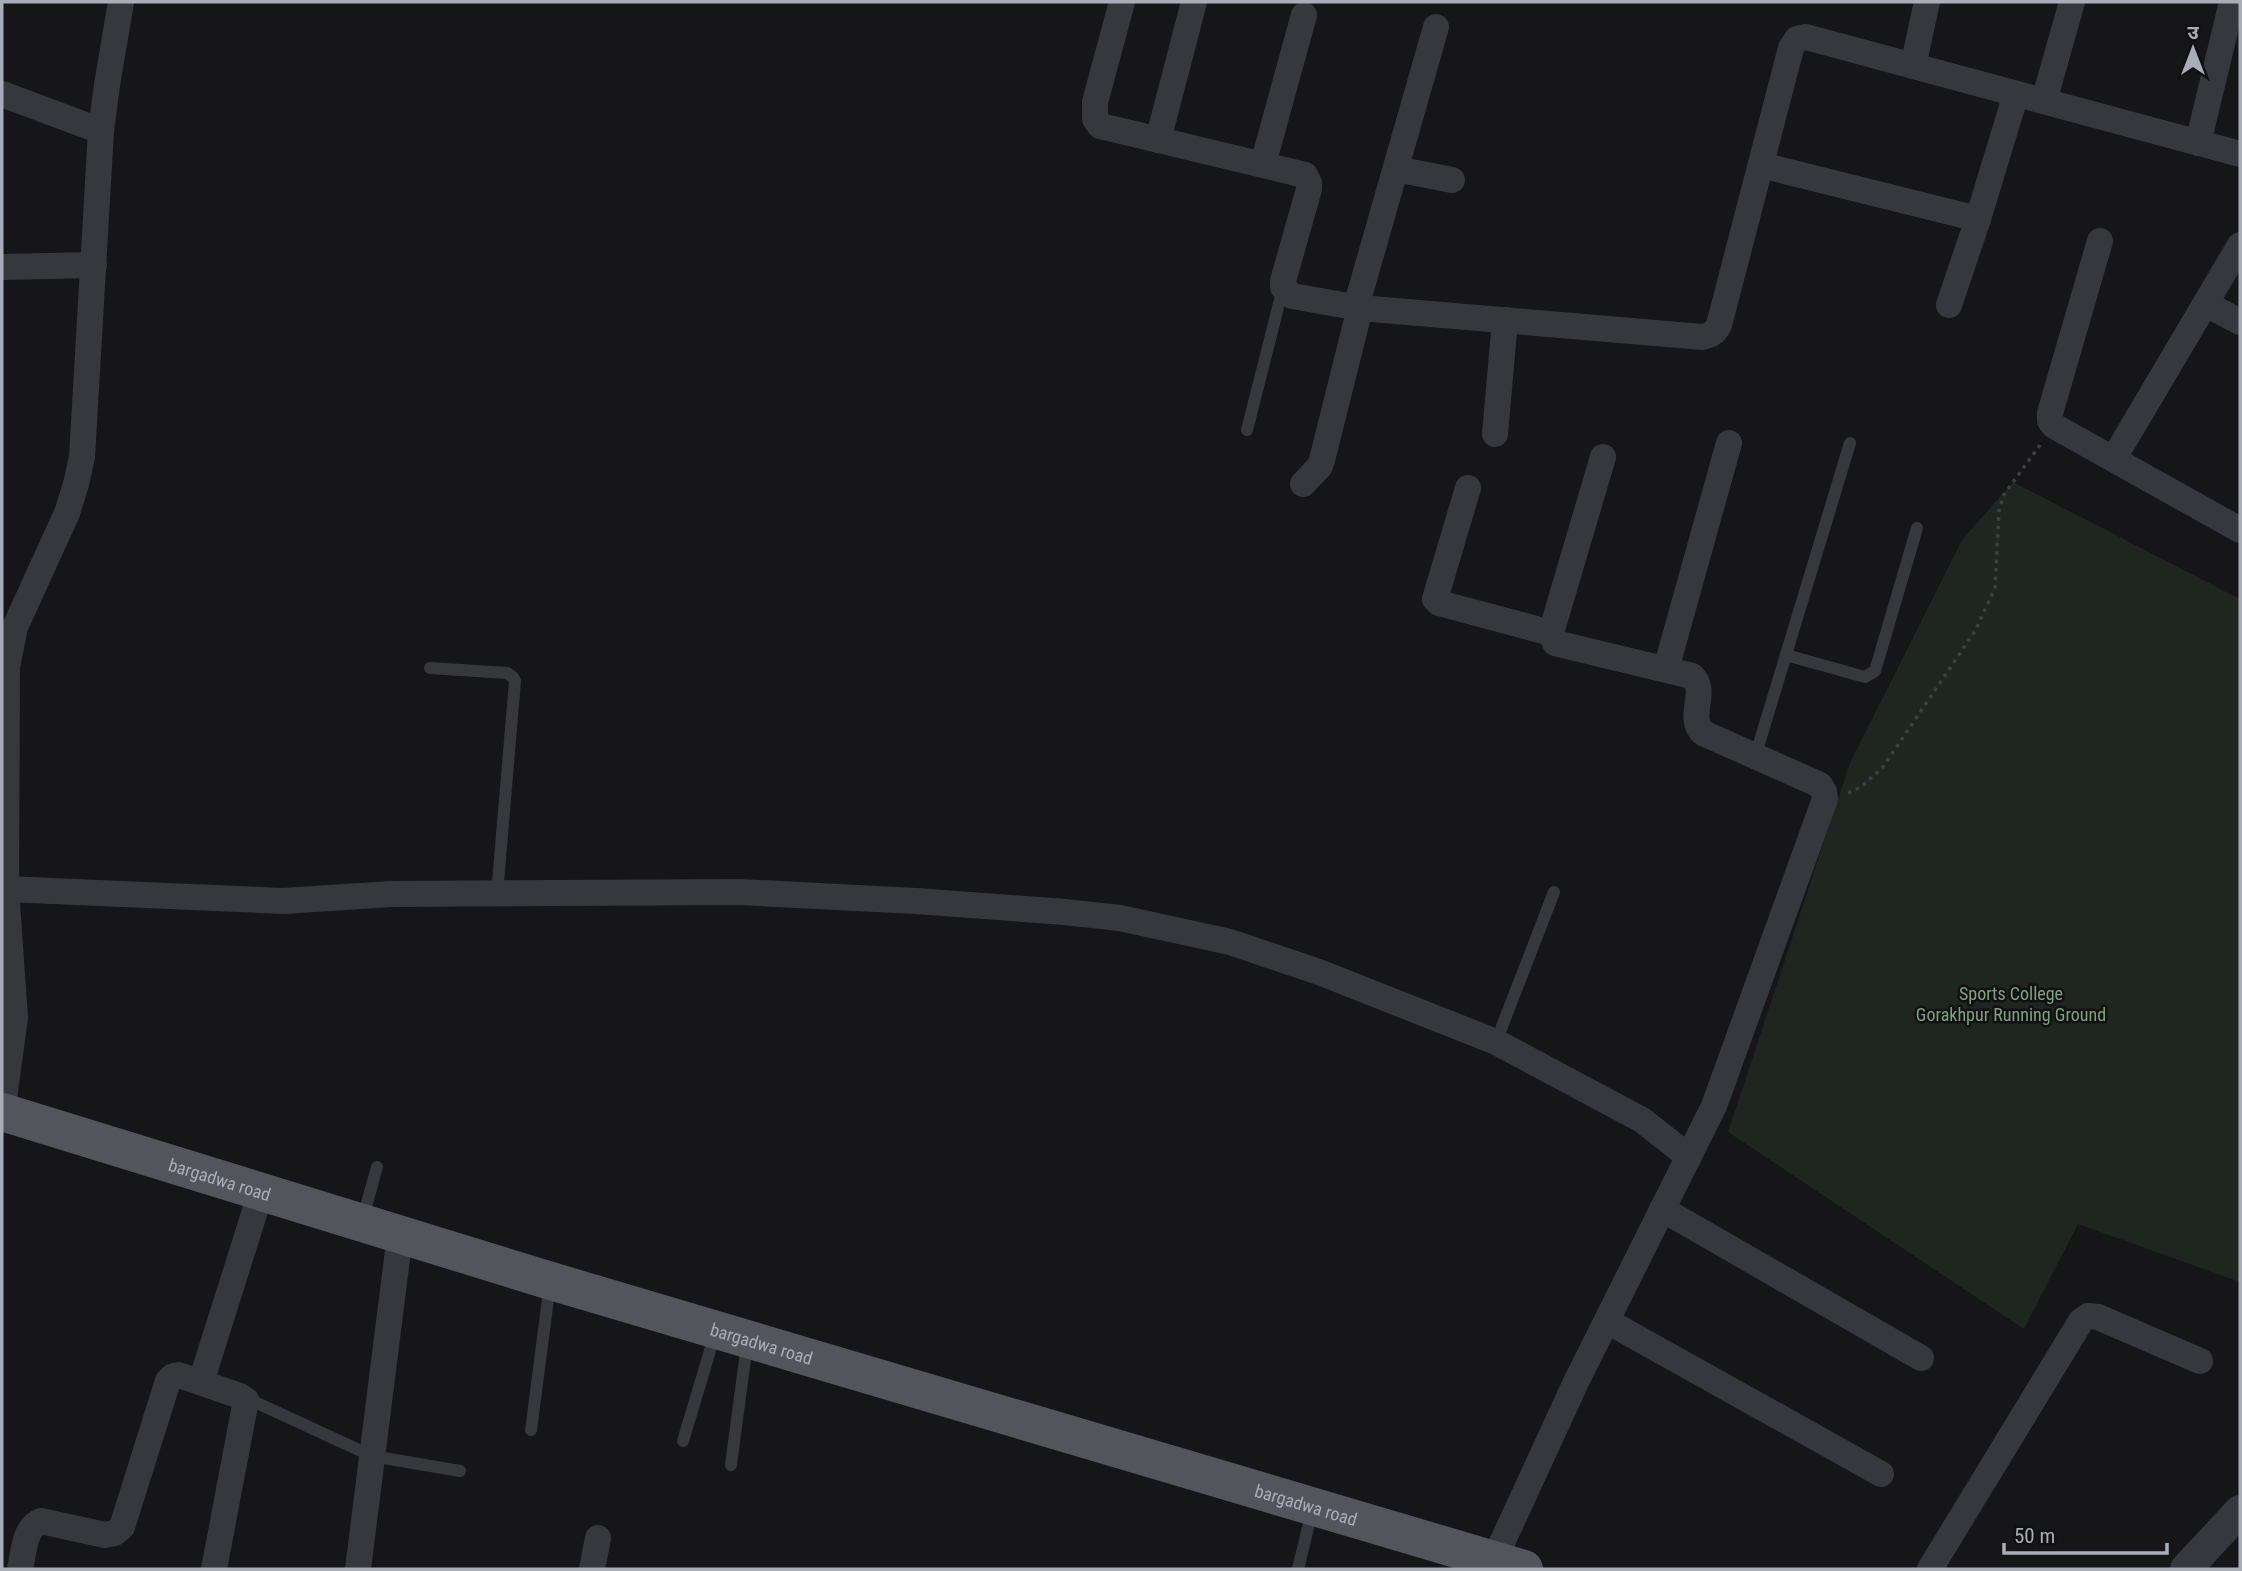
<svg xmlns="http://www.w3.org/2000/svg" width="2242" height="1571" font-family="'Roboto Condensed','Noto Sans Devanagari',sans-serif">
	<rect width="100%" height="100%" fill="#161618"/>
	<polygon fill="#1e261f" points="2013,482 2240,599 2240,1282 2078,1224 2024,1329 1728,1132 1850,763 1962,540"/>
	<g fill="none" stroke-linecap="round" stroke-linejoin="round">
		<polyline stroke="#3d3f44" stroke-width="3.5" stroke-dasharray="3.5 5" stroke-linecap="butt" points="1848,793 1861,787 1883,767 1975,631 1995,588 1999,511 2003,496 2040,445"/>
		<g stroke="#37383d" stroke-width="12">
			<polyline points="1247,430 1283,288"/>
			<polyline points="1786,655 1865,677 1875,671 1917,528"/>
			<polyline points="430,668 507,673 513,677 515,681 497,894"/>
			<polyline points="1755,757 1850,443"/>
			<polyline points="1496,1042 1554,892"/>
			<polyline points="362,1221 377,1167"/>
			<polyline points="244,1397 372,1456 460,1471"/>
			<polyline points="531,1430 550,1284"/>
			<polyline points="683,1441 715,1334"/>
			<polyline points="731,1465 747,1344"/>
			<polyline points="1298,1569 1312,1511"/>
		</g>
		<g stroke="#37383d" stroke-width="26">
			<path d="M1122,2L1095,102V119L1100,126L1109,128L1305,175L1309,183V189L1283,281V287L1292,296L1360,308L1702,337C1711,335 1715,333 1719,325L1791,48L1797,39L1806,37L2240,154"/>
			<polyline points="1913,66 1927,2"/>
			<polyline points="2,94 101,131"/>
			<polyline points="2044,101 2072,2"/>
			<polyline points="1158,140 1194,2"/>
			<polyline points="2198,143 2232,2"/>
			<polyline points="1263,164 1304,15"/>
			<polyline points="1761,165 1978,219"/>
			<polyline points="1396,169 1452,180"/>
			<polyline points="2100,241 2050,413 2050,421 2054,426 2240,530"/>
			<polyline points="2,267 94,265"/>
			<polyline points="2206,304 2240,322"/>
			<polyline points="1949,305 1978,219 2016,94"/>
			<polyline points="1356,307 1436,27"/>
			<polyline points="1495,434 1505,320"/>
			<polyline points="2114,458 2240,245"/>
			<polyline points="1303,484 1320,466 1322,460 1360,308"/>
			<polyline points="1468,488 1435,599 1439,603 1551,633"/>
			<polyline points="1666,669 1729,443"/>
			<polyline points="6,889 283,901 392,894 740,892 916,901 1065,912 1120,918 1230,942 1319,972 1496,1042 1642,1120 1689,1157"/>
			<polyline points="2,1112 15,1018 6,889 7,667 15,627 67,513 76,484 82,457 101,131 107,85 121,2"/>
			<polyline points="1662,1209 1921,1358"/>
			<polyline points="1607,1321 1881,1474"/>
			<polyline points="201,1382 261,1192"/>
			<path d="M1494,1560L1576,1382L1714,1106L1825,799L1824,792L1820,785L1703,733C1686,717 1709,691 1692,676L1555,643L1551,633L1603,457"/>
			<path d="M20,1569C24,1552 24,1527 41,1521L105,1535L115,1533L122,1527L168,1381L173,1376L179,1375L240,1396L246,1400L214,1569"/>
			<polyline points="358,1569 400,1235"/>
			<polyline points="592,1569 598,1538"/>
			<polyline points="1930,1569 2081,1321 2088,1316 2098,1317 2200,1361"/>
		</g>
		<polyline stroke="#37383d" stroke-width="32" points="2186,1569 2240,1511"/>
		<path stroke="#53555c" stroke-width="38" id="s1" d="M2,1112L551,1281L1524,1569"/>
	</g>
	<g text-anchor="middle" dominant-baseline="central" stroke-width="5" stroke-linejoin="round" paint-order="stroke">
		<g font-size="18" fill="#7fa381" stroke="#111113">
			<text x="2011" y="993">Sports College<tspan x="2011" dy="21">Gorakhpur Running Ground</tspan></text>
		</g>
		<g font-size="18" fill="#a8adb8" stroke="#111113">
			<text stroke="none"><textPath href="#s1" startOffset="228">bargadwa road</textPath></text>
			<text stroke="none"><textPath href="#s1" startOffset="794">bargadwa road</textPath></text>
			<text stroke="none"><textPath href="#s1" startOffset="1362">bargadwa road</textPath></text>
		</g>
	</g>
	<rect width="2242" height="1571" fill="none" stroke="#a8adb8" stroke-width="7"/>
	<g transform="translate(2193 49)" stroke="#111113" stroke-width="5" paint-order="stroke">
	<path d="M0-5L12 26L0 18L-12 26Z" fill="#a8adb8"/>
	<text y="-10" font-size="19" font-weight="bold" text-anchor="middle" fill="#a8adb8">उ</text>
	</g>
	<path d="M2004 1543v10h163v-10" fill="none" stroke="#a8adb8" stroke-width="3.5"/>
	<text x="2014" y="1543" font-size="21" fill="#a8adb8" stroke="#111113" stroke-width="5" paint-order="stroke">50 m</text>
</svg>
